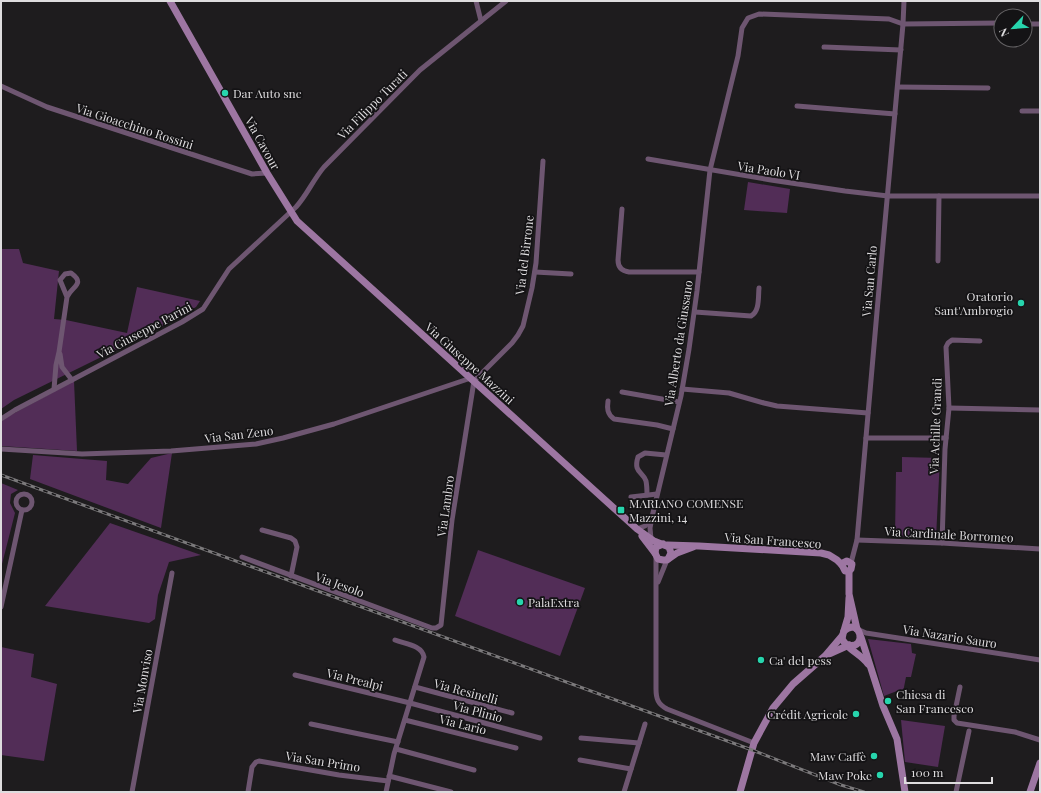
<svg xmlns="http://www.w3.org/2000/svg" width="1041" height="793" font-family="'Playfair Display',serif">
	<rect width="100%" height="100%" fill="#1e1c1e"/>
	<g fill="#522d57">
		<polygon points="748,182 790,189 787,213 744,210"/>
		<polygon points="1,249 19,249 23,263 59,271 54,319 66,320 127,333 137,287 200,301 196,307 146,335 14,400 1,409"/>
		<polygon points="74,381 77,451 1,446 1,422 7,417"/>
		<polygon points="172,453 161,528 30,479 33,455 107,461 106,480 128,484 151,458"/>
		<polygon points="902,457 940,458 936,538 895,536 896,472 902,472"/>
		<polygon points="1,483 18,490 11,494 10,503 15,513 1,568"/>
		<polygon points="110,523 201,555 169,562 158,595 155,619 149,623 45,606"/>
		<polygon points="478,550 585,588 560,656 455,616"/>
		<polygon points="868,639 911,644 912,653 916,654 911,677 906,677 903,692 897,691 884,696"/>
		<polygon points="1,647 34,654 31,677 57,684 44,761 1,755"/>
		<polygon points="901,720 945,726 938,767 905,762"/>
	</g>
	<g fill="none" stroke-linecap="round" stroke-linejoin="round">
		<g stroke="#6e5671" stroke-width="5">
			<polyline points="481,21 506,1"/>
			<polyline points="1025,24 1040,24"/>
			<polyline points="824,47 901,50"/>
			<polyline points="1,86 47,107 252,174 267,173"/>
			<polyline points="898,87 988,88"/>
			<polyline points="797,106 895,114"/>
			<polyline points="1022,111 1040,111"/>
			<polyline points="648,159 771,180 845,191 888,196 1040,196"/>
			<path d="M622,209L618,260C618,267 622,271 629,272H699"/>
			<polyline points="938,261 939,196"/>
			<polyline points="535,272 571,274"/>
			<path d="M695,312L751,316C760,311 758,297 759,288"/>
			<polyline points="60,354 62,367 72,380"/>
			<path d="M54,389L56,365L59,352L67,297C72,286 86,284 71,273L65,274L60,280L67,297"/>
			<polyline points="682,389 729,393 764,403 777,406 868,413"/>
			<polyline points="622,392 679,402"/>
			<path d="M608,401C607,408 607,414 614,419L657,425L673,429"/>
			<polyline points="949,408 1040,410"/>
			<path d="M1,419L15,410L182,322L203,309L229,269L296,207C307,195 313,180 324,167L420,70L481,21L476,1"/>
			<polyline points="866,438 946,438"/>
			<polyline points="1,449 82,454 171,451 256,444 283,438 334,424 471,378"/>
			<circle cx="24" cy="502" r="8"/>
			<path d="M647,495C647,491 647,486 646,481C643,471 633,473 638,457L645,453L666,455"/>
			<polyline points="631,497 657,494"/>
			<polyline points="637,529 645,526 651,520"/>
			<polyline points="262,530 291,538 295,541 297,547 291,576"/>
			<polyline points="651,539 650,528 652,517 681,396 689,349 697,291 710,170 738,56 742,28 748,18 759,14 889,19 903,24 1001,23"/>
			<polyline points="857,540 942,543 1040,549"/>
			<polyline points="942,543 945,449 949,408 946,347 948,343 952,340 980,341"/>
			<path d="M656,556V689C656,699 658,704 667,709L754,743"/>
			<polyline points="242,557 432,628 436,628 441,625 452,520 474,381 512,343 518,335 523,326 532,288 536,263 543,161"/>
			<polyline points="851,563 857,540 881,266 903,24 904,1"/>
			<polyline points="658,582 667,560"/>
			<polyline points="1,607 22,510"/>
			<polyline points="857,629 866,633 1040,660"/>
			<polyline points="295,675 410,703 540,738"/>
			<polyline points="415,687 512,713"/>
			<polyline points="960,687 954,716 954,720 957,723 1015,732 1040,740"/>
			<polyline points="405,720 516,748"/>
			<polyline points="311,724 398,742"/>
			<polyline points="581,738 639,743"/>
			<polyline points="396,749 474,770"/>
			<polyline points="580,760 631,769"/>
			<polyline points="389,776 451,792"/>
			<polyline points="132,792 172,573"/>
			<polyline points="248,792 252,767 256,762 259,761 339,775 388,781"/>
			<path d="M386,792L394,754L424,657C422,645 405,644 395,640"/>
			<polyline points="624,792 645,724"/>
			<polyline points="956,792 969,731"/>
		</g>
		<g stroke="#9d76a2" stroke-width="7">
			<polyline points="170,1 267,173 297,221 637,529 654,541 669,547 671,553 668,559"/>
			<polyline points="642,536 655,553"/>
			<polyline points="663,544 656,547 655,553 658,559 663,560 667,560 677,553 693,547"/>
			<polyline points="667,545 699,546 821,553 829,555 837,560 842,565 845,571 849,571"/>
			<polyline points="842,565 843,563 847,561 852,564 851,569 849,571 849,594 857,629"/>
			<path d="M849,598L848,617L843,634L842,639C848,650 861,654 868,664"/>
			<path d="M844,631C860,616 869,650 847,645"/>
			<polyline points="861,637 883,706 897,739 905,792"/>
			<polyline points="829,654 849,645"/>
			<polyline points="740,792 754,743 773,708 793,684 825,656 842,636"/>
			<polyline points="1030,792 1040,763"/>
		</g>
		<g stroke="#7b797b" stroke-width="3">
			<polyline id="rail" points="1,475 752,750 841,785 864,792"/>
		</g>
		<use href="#rail" stroke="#141315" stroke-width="1.5" stroke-dasharray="4.5" stroke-linecap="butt"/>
	</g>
	<g fill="#27d5ad" stroke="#141315" stroke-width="1.5">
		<circle cx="225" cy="93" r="4"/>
		<circle cx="1021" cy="303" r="4"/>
		<rect x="617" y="506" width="8" height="8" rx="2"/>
		<circle cx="520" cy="602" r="4"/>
		<circle cx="761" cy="660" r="4"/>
		<circle cx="888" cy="701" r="4"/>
		<circle cx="856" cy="714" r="4"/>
		<circle cx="874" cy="756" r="4"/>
		<circle cx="880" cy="775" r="4"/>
	</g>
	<g text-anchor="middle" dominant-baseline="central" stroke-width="3.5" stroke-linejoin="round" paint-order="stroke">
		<g font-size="12" fill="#dedcde" stroke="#141315" text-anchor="start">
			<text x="233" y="93">Dar Auto snc</text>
			<text x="1013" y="296" text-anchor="end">Oratorio<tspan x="1013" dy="14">Sant'Ambrogio</tspan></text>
			<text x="629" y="503">MARIANO COMENSE<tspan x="629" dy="14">Mazzini, 14</tspan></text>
			<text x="528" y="602">PalaExtra</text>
			<text x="769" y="660">Ca' del pess</text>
			<text x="896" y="694">Chiesa di<tspan x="896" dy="14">San Francesco</tspan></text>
			<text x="848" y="714" text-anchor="end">Crédit Agricole</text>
			<text x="866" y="756" text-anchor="end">Maw Caffè</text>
			<text x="872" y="775" text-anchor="end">Maw Poke</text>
		</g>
		<g font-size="12" fill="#dedcde" stroke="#141315">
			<text transform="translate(372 104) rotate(-45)">Via Filippo Turati</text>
			<text transform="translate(135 126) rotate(18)">Via Gioacchino Rossini</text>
			<text transform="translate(263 143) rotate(61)">Via Cavour</text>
			<text transform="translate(769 170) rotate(9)">Via Paolo VI</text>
			<text transform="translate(524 255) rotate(-83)">Via del Birrone</text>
			<text transform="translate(869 281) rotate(-85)">Via San Carlo</text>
			<text transform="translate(144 330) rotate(-28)">Via Giuseppe Parini</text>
			<text transform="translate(678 343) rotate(-81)">Via Alberto da Giussano</text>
			<text transform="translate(470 363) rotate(42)">Via Giuseppe Mazzini</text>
			<text transform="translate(935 426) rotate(-88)">Via Achille Grandi</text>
			<text transform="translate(239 434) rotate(-7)">Via San Zeno</text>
			<text transform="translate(445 506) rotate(-82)">Via Lambro</text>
			<text transform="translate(949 534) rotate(3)">Via Cardinale Borromeo</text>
			<text transform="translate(773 540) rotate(4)">Via San Francesco</text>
			<text transform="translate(340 584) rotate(20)">Via Jesolo</text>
			<text transform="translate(950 636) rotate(9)">Via Nazario Sauro</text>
			<text transform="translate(355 679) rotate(14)">Via Prealpi</text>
			<text transform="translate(142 681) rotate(-80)">Via Monviso</text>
			<text transform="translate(466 691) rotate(15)">Via Resinelli</text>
			<text transform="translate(478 711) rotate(15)">Via Plinio</text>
			<text transform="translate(463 724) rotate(14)">Via Lario</text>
			<text transform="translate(323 761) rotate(9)">Via San Primo</text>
		</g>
	</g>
	<rect width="1041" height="793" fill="none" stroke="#dedcde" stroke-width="4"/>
	<g transform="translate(1013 28) rotate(244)"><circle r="19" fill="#141315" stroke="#656365"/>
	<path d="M0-3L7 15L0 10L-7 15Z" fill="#27d5ad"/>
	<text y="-6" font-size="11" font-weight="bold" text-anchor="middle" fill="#dedcde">N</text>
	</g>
	<path d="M905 777v6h87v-6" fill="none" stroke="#dedcde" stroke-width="2"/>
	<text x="911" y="777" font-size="12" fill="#dedcde" stroke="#141315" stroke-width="3" paint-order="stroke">100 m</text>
</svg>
